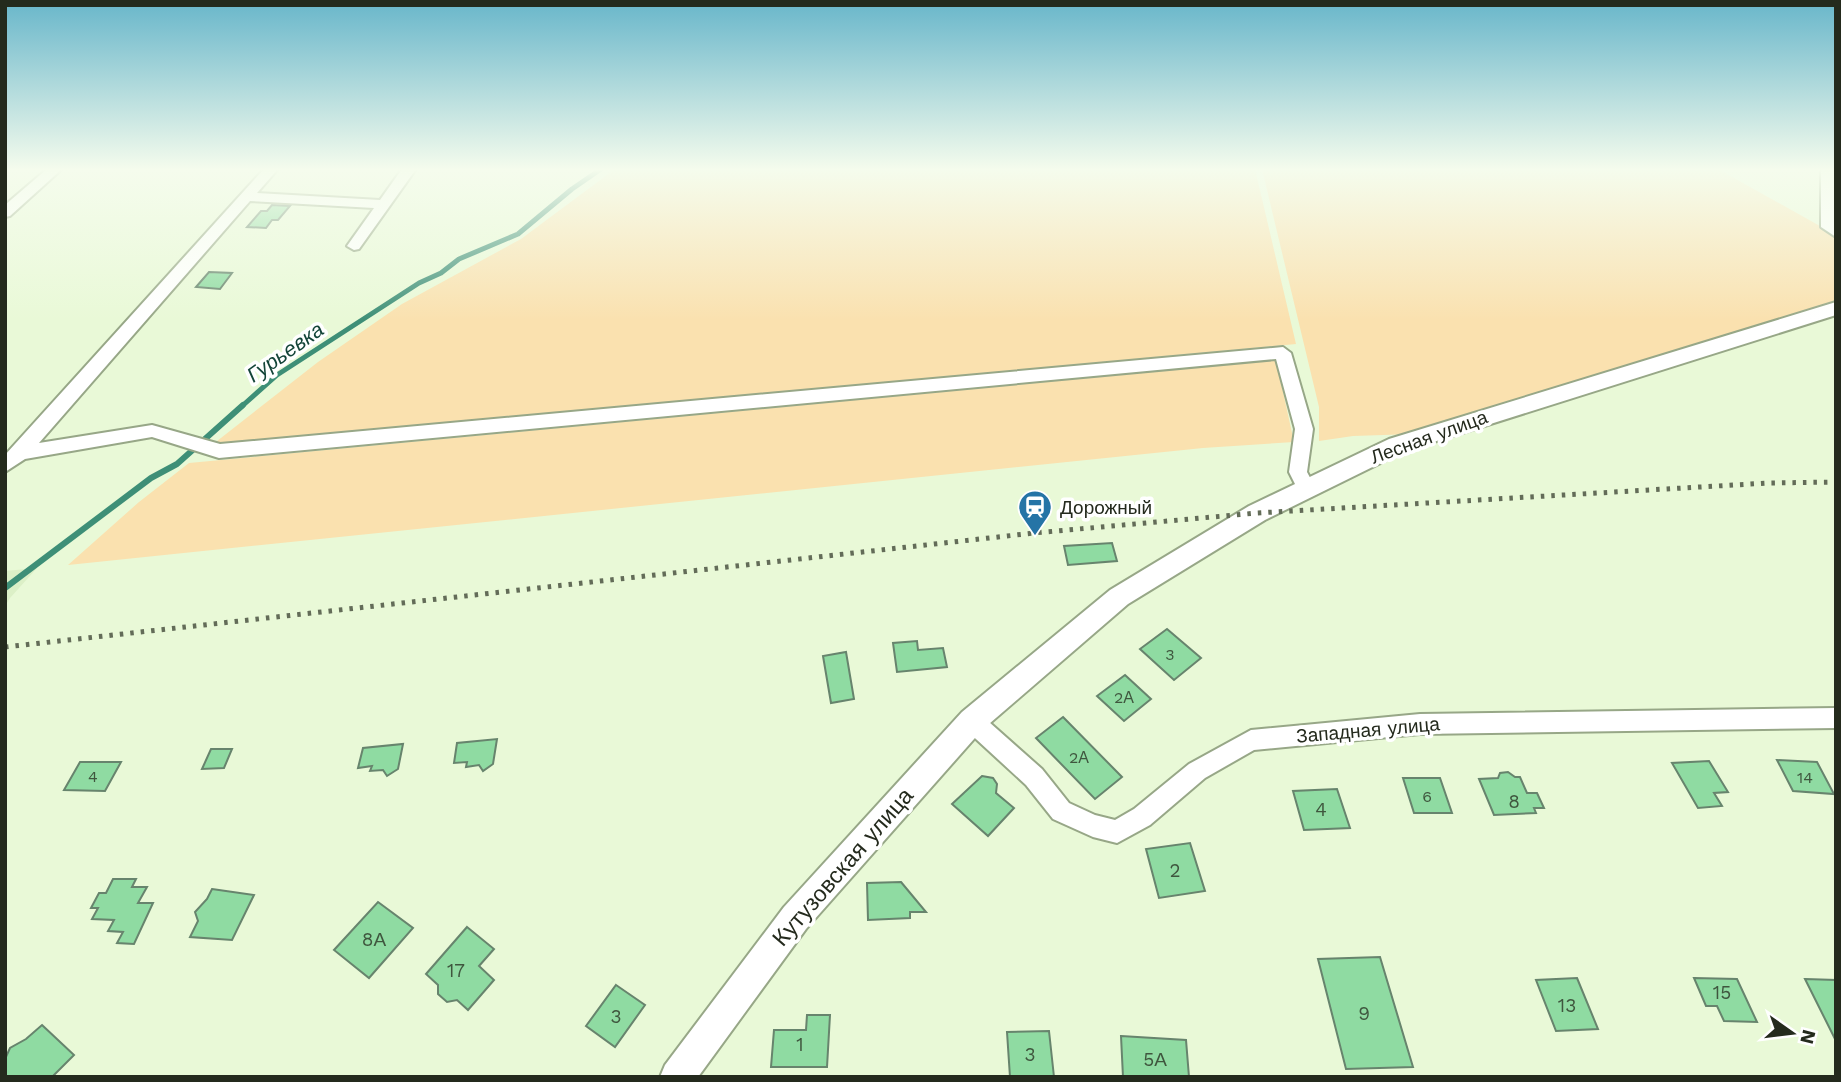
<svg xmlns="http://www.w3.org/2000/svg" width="1841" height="1082" font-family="'Work Sans',sans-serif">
	<rect width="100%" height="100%" fill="#e9f9d7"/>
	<polygon fill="#dcf0c7" points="37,568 10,598 5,606 5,571"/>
	<g fill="#fae1af">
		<polygon points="615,169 1255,169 1296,344 212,445 318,362 402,304 521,239"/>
		<polygon points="1262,169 1718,169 1836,235 1836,303 1414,434 1353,436 1319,441 1319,407"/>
		<polygon points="1276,360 1294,442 1203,448 68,565 139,502 189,463"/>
	</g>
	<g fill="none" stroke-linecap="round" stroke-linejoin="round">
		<polyline stroke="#3e8f77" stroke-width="5" points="241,407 277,375 419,283 441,273 459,259 518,234 572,189 601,169"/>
		<polyline stroke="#3e8f77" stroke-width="6" points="5,588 151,478 177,464 243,405"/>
	</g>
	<g fill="#8fdba2" stroke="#67846d" stroke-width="2">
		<polygon points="272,205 290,206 278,220 272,220 266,228 247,227 261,211 267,211"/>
		<polygon points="209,272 232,273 220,289 196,287"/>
		<polygon points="1112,543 1117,561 1068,565 1064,546"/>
		<polygon points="1167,629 1201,658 1174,680 1140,649"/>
		<polygon points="917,641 918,650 943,648 947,667 897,672 893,643"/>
		<polygon points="846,652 854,699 831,703 823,656"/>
		<polygon points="1125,675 1151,699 1124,721 1097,696"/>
		<polygon points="1063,717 1122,777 1095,799 1036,738"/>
		<polygon points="497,739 493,764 483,771 479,765 466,767 467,762 454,763 457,743"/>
		<polygon points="403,744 398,769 387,776 383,770 370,771 372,766 358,768 363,748"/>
		<polygon points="211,749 232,749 224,768 202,769"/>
		<polygon points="1777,760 1817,762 1834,794 1793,791"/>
		<polygon points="1709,761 1728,792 1714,793 1722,806 1698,808 1672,763"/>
		<polygon points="80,762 121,762 105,791 64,790"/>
		<polygon points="1508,772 1515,777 1520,777 1527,793 1537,793 1544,808 1534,808 1536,813 1494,815 1479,779 1498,778 1500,773"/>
		<polygon points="982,776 993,778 997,784 996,793 1014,808 988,836 952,804"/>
		<polygon points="1403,778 1440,778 1452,813 1414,813"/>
		<polygon points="1337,789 1350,828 1304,830 1293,791"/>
		<polygon points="1190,843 1205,891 1159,898 1146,849"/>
		<polygon points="113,879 136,879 132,887 147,887 138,903 153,903 134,944 117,943 123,932 108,931 114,920 92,919 98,908 91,908 99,893 106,893"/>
		<polygon points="901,882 926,912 910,912 910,918 868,920 867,883"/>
		<polygon points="212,889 254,895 232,940 190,937 198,921 195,912 207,899"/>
		<polygon points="378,902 413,928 369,978 334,950"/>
		<polygon points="467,927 494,949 479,966 494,980 468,1010 457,1000 447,1002 438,994 438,985 426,974"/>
		<polygon points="1380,957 1413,1067 1346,1069 1318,959"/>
		<polygon points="1577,978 1598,1029 1556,1031 1536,980"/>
		<polygon points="1694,978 1737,979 1757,1022 1724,1021 1717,1006 1706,1006"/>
		<polygon points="1805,979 1836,980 1836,1041"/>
		<polygon points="616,985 645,1005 615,1047 586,1026"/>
		<polygon points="807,1015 830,1015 827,1067 771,1067 774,1030 806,1030"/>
		<polygon points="42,1025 74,1055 52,1077 5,1077 5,1059 10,1048 26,1039"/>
		<polygon points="1049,1031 1054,1077 1010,1077 1007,1032"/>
		<polygon points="1121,1036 1186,1040 1189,1077 1123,1077"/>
	</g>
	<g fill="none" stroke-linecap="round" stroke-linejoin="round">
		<g stroke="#97a787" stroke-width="4">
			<g id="minor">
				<polygon points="47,169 62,169 10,216 5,217 5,205"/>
				<polygon points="264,169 278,169 257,193 380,200 402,169 416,169 359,249 354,250 347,246 374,208 250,201 39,443 152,425 220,444 1283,347 1291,353 1313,429 1307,472 1315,487 1313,492 1299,492 1289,472 1295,429 1276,359 219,458 152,437 25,459 5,472 5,455"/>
				<polygon points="1821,169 1835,169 1836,237 1821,227"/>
				<polygon points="1836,708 1836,728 1420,734 1254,750 1205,778 1150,825 1117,843 1093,837 1053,819 1026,785 964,728 961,721 964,714 972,711 980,714 1042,769 1069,803 1095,815 1115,820 1134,809 1189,764 1251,730 1420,714"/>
			</g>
		</g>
		<g stroke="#97a787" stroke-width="4">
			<polygon id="tertiary" points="1836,302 1836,315 1405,451 1265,520 1128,604 982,730 806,929 698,1077 660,1077 665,1065 784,907 962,712 1110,590 1249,506 1389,439"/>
		</g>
		<use href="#minor" fill="#fff" fill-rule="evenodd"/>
		<use href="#tertiary" fill="#fff" fill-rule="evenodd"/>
		<polyline stroke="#636c58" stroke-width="5" stroke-dasharray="3.5 7" stroke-linecap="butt" points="5,647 1034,533 1257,513 1768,483 1836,482"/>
	</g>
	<linearGradient id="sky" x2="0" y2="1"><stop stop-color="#68b6ca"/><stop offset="0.53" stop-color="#f5fced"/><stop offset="1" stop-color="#f5fced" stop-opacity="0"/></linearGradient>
	<rect width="1841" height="320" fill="url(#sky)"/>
	<defs>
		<g id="station-pin" transform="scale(1.75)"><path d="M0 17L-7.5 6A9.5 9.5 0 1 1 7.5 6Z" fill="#2574a6" stroke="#fff"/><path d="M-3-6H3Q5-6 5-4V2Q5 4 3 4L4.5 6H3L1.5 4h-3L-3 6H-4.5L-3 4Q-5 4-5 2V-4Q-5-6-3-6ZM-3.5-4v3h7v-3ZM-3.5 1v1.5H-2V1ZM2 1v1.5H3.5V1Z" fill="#fff"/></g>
	</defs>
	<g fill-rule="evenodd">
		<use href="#station-pin" x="1035" y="507"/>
	</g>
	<g text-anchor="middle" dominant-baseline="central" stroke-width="7" stroke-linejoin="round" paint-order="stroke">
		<g font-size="16" fill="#3f563e">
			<text x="1170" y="654">3</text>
			<text x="1124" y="697">2А</text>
			<text x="1079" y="757">2А</text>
			<text x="93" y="776">4</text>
			<text x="1805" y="777">14</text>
			<text x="1427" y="796">6</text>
		</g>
		<g font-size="19" fill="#242a1d" stroke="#fff">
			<text transform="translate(1429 437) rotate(-20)">Лесная улица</text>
			<text transform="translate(1368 730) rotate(-5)">Западная улица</text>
		</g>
		<g font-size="19" fill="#242a1d" stroke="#fff" text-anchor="start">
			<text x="1060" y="507">Дорожный</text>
		</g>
		<g font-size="19" fill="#3f563e">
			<text x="1514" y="801">8</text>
			<text x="1321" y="809">4</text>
			<text x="1175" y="870">2</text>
			<text x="374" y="939">8А</text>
			<text x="456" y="970">17</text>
			<text x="1722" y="992">15</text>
			<text x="1567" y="1005">13</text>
			<text x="1364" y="1013">9</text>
			<text x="616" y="1016">3</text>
			<text x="800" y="1044">1</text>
			<text x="1030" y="1054">3</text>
			<text x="1155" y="1059">5А</text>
		</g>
		<g font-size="21" font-style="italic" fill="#134438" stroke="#fff">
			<text transform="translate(285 352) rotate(-35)">Гурьевка</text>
		</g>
		<g font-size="23" fill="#242a1d" stroke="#fff">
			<text transform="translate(843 867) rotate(-49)">Кутузовская улица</text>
		</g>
	</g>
	<rect width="1841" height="1082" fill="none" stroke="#242a1d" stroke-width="14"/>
	<g transform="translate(1792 1033) rotate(104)" stroke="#ffffff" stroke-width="5" paint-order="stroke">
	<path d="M0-5L12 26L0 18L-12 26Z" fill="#242a1d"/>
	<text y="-10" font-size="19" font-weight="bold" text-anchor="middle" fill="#242a1d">N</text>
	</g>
</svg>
